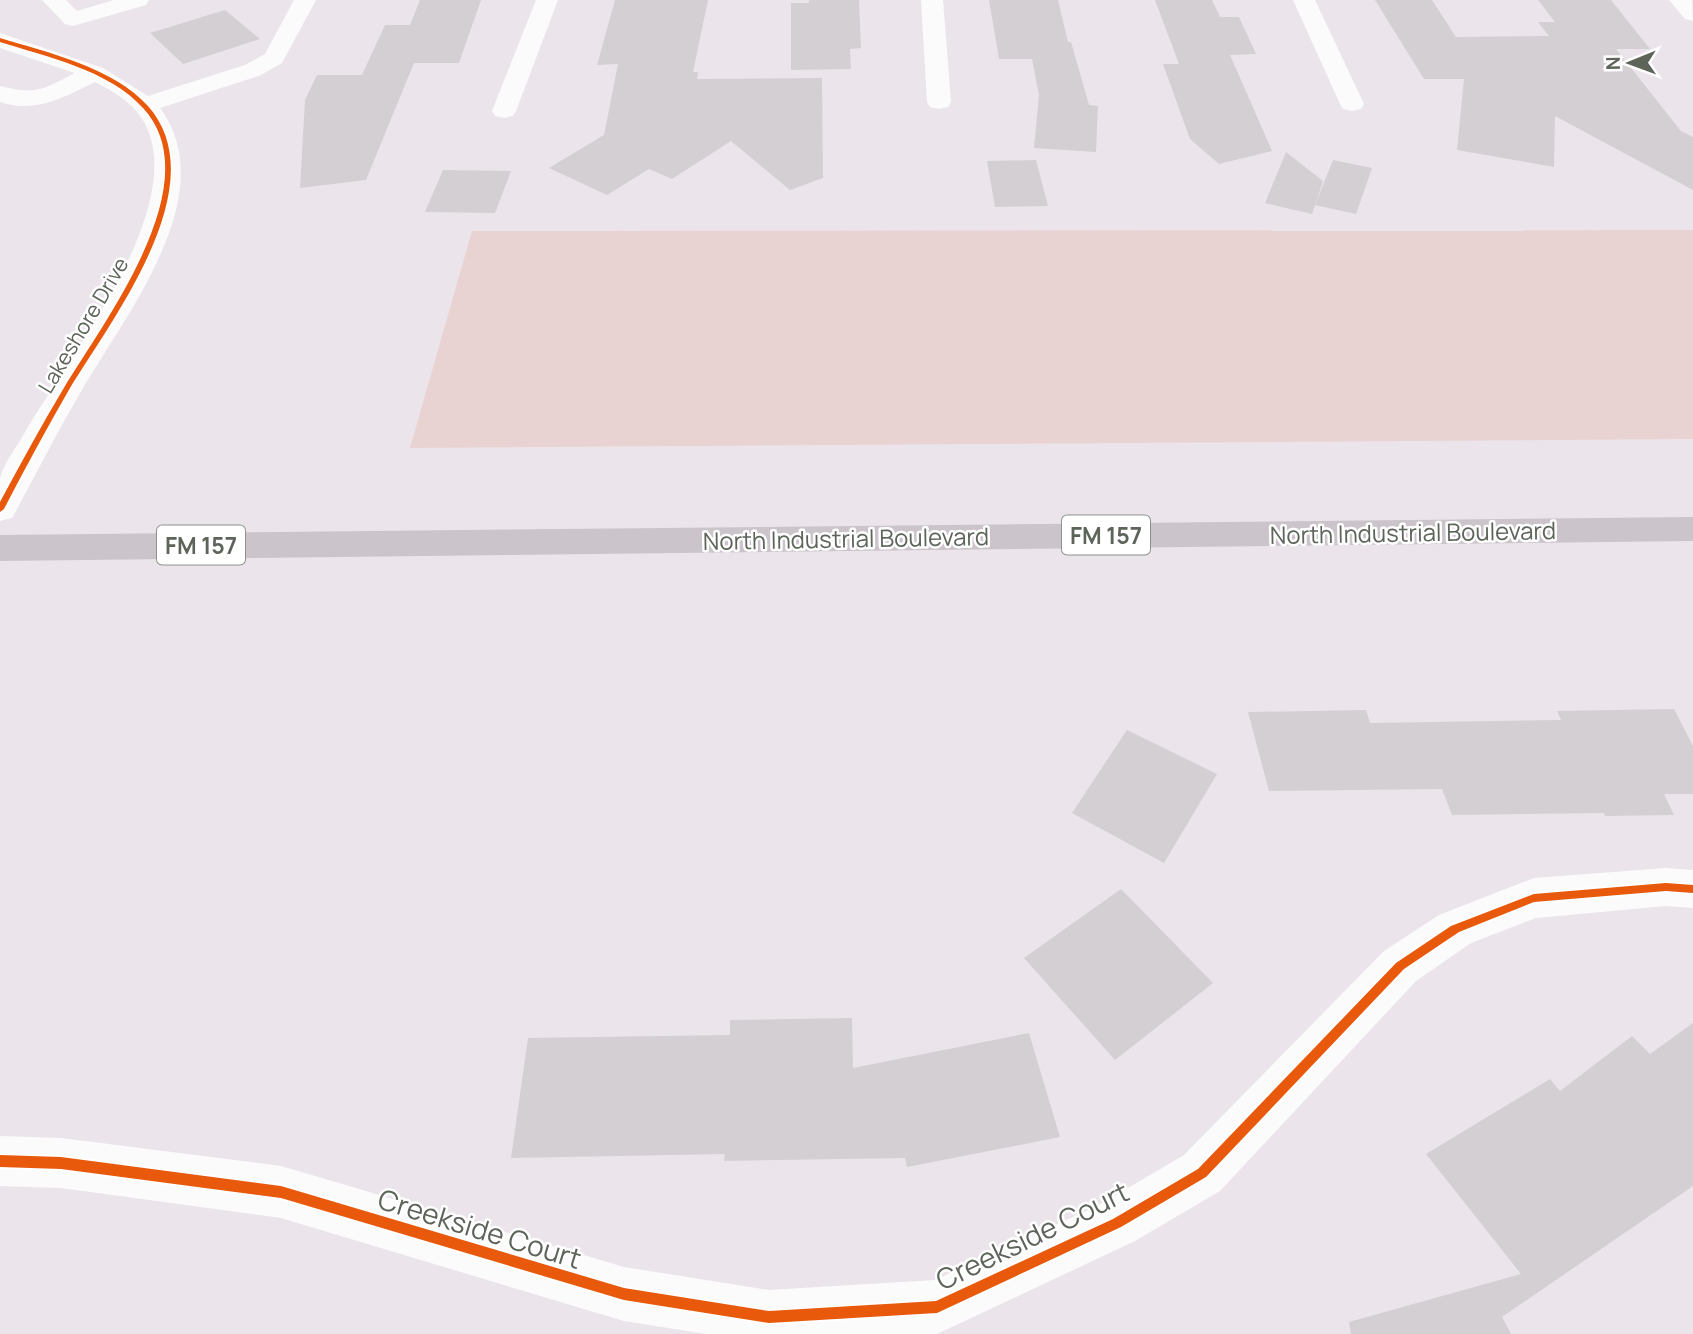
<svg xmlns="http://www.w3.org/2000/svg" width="1693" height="1334" font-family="Manrope,sans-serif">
	<rect width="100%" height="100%" fill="#ebe5eb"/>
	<polygon fill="#e9d3d2" points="1693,230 1693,439 410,448 472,231"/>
	<g fill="#d3cfd3">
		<polygon points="420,0 481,0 459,63 414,63 366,180 300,188 305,100 317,75 362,75 385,25 410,25"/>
		<polygon points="615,0 708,0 693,72 698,72 697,79 822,78 823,178 790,190 731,141 672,179 649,169 607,195 549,168 604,135 618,64 597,65"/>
		<polygon points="809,0 859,0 861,48 850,49 851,69 791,70 791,3 809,3"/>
		<polygon points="989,0 1058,0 1068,42 1071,42 1089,105 1098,106 1096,152 1034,148 1039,95 1032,59 999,59"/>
		<polygon points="1155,0 1212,0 1220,17 1239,17 1256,54 1230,55 1272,151 1219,164 1190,139 1163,64 1179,64"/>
		<polygon points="1375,0 1432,0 1456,37 1549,36 1538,22 1555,22 1538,0 1611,0 1650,49 1616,49 1681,131 1693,137 1693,190 1555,116 1554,167 1457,150 1464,79 1424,79"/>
		<polygon points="225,10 260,39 183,64 150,33"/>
		<polygon points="1286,152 1323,181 1312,214 1265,203"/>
		<polygon points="1036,160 1048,206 995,207 987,161"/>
		<polygon points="1333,160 1372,168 1356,214 1315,205"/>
		<polygon points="443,170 511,171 495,213 425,212"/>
		<polygon points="1674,709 1693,746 1693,794 1664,794 1674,815 1605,816 1604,813 1452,815 1442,789 1269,791 1248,712 1366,710 1370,723 1561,720 1557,711"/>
		<polygon points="1127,730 1217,774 1164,863 1072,813"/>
		<polygon points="1121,889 1213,983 1115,1060 1024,958"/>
		<polygon points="852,1018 853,1068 1029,1033 1060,1137 907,1167 905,1158 724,1161 725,1154 511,1158 528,1038 730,1035 730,1020"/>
		<polygon points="1693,1023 1693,1186 1502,1317 1511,1334 1351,1334 1349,1322 1521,1274 1426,1154 1550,1079 1560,1091 1632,1036 1650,1054"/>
	</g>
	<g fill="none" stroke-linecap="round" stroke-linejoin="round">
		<g fill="#fcfbfc" fill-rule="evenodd">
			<polygon points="42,0 66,0 77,11 114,0 149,0 146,5 73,26 65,24"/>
			<path d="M294,0H316L282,63L261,75L160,108C223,193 127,313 83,388C60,427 39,468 17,509L12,518L0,521C0,508 0,492 0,479C3,464 18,445 25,432C67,360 196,199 141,117C130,101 111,90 95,82C65,97 34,114 0,102V86C36,95 42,90 75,73L0,48V33L103,68L148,96L245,65L265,54Z"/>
			<polygon points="536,0 558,0 516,111 513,116 504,118 495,116 492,111"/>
			<polygon points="921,0 943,0 951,102 948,107 939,109 930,107 927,102"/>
			<polygon points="1293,0 1315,0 1364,104 1361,109 1352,111 1343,109 1340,104"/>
			<polygon points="1669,0 1692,0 1693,21 1685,19"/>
			<polygon points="1666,868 1693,870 1693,908 1666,906 1536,918 1471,943 1416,981 1220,1191 1135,1241 937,1334 706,1334 624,1321 281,1218 61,1188 0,1186 0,1136 61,1138 281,1166 624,1267 769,1290 935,1280 1099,1205 1184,1155 1384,951 1439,915 1534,878"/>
		</g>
		<polygon fill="#cbc4ca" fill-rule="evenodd" points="1693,517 1693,541 0,561 0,535"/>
		<g stroke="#fff" stroke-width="4">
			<g id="cycleway">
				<path d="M0,38C47,52 114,68 148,106C217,184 112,319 70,388C47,428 25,468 4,509L0,512V502C21,463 42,424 65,386C105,320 211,181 143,108C109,70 47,57 0,42Z"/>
				<polygon points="1666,883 1693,885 1693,893 1666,891 1534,902 1459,932 1404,969 1206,1177 1121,1227 937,1313 769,1323 624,1300 281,1198 61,1169 0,1167 0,1155 61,1157 281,1186 624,1288 769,1311 936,1301 1113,1219 1198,1169 1396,963 1451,926 1534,894"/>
			</g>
		</g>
		<use href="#cycleway" fill="#e8590c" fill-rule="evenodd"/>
	</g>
	<g text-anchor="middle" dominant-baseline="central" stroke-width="5" stroke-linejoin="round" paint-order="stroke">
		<g font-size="21" fill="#5d645a" stroke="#fff">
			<text transform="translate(83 325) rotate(-59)">Lakeshore Drive</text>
		</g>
		<g fill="#fff" stroke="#8e928c" stroke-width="2">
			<rect x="1062" y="515.5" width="88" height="39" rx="5"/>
			<rect x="157" y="525.5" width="88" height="39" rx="5"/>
		</g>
		<g font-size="23" font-weight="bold" fill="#5d645a">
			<text x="1106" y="535">FM 157</text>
			<text x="201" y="545">FM 157</text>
		</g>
		<g font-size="24" fill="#5d645a" stroke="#fff">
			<text transform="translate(1413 532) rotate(-1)">North Industrial Boulevard</text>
			<text transform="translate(846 538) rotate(-1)">North Industrial Boulevard</text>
		</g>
		<g font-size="28" fill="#5d645a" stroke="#fff">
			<text transform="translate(480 1228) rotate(17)">Creekside Court</text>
			<text transform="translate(1032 1235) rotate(-26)">Creekside Court</text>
		</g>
	</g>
	<g transform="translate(1630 63) rotate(269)" stroke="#ffffff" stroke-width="5" paint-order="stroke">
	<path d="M0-5L12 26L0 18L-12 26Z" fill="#5d645a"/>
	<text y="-10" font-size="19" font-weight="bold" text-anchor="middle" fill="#5d645a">N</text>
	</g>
</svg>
